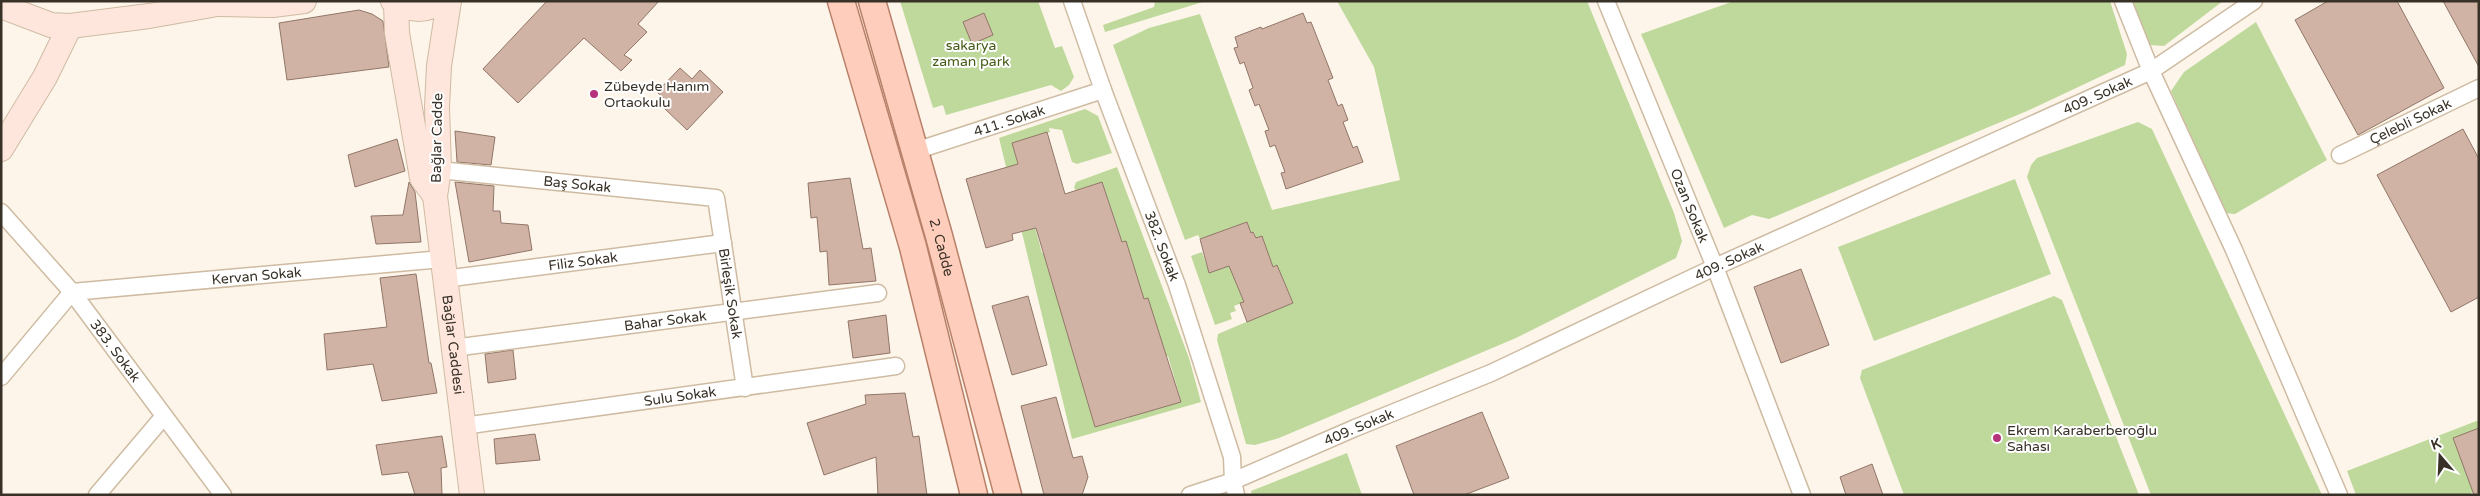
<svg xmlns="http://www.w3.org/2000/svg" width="2480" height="496" font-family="'Varela Round',sans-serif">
	<rect width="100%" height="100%" fill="#fdf5ea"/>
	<g fill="#bed99b">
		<polygon points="900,1 1038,1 1055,48 1062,46 1074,77 1069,85 1061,91 1051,85 946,115 943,105 933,108"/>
		<polygon points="1155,1 1206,1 1105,32 1103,25 1154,7"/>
		<polygon points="1337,1 1587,1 1674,213 1682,241 1676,258 1516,338 1279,438 1255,445 1246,444 1217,340 1218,334 1293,302 1277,265 1236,282 1244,302 1234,306 1236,311 1230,313 1232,319 1215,325 1191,256 1202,252 1209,272 1256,238 1254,232 1251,233 1247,222 1200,239 1198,235 1185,240 1113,45 1149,28 1200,14 1272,210 1400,180 1374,67"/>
		<polygon points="1734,1 2110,1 2127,54 2125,65 2027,111 1769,219 1752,215 1724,228 1641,34"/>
		<polygon points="2131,1 2223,1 2164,46 2150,45"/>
		<polygon points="2256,22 2327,160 2235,214 2225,213 2171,91 2184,72"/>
		<polygon points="1085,109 1098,116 1112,153 1077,164 1072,162 1062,130 1049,128 1050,132 1012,143 1042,253 1069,246 1047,264 1095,427 1129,418 1126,407 1151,410 1181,401 1168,356 1142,363 1148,298 1122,306 1141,290 1126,241 1099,249 1117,227 1102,182 1076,190 1074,188 1076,182 1117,167 1189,358 1201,402 1072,439 999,138"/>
		<polygon points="2138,122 2152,129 2322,495 2151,495 2027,177 2031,165 2037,158"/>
		<polygon points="2015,179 2051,274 1874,341 1838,247"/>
		<polygon points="2054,296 2062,300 2139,495 1904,495 1860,378 1862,370"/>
		<polygon points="2479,420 2479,490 2467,495 2356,495 2347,471"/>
		<polygon points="1347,453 1362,495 1252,495 1251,491"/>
	</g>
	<g fill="#d0b3a4" stroke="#917668">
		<polygon points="547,1 659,1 638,24 647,32 624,55 632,60 621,71 584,38 518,103 483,69"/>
		<polygon points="2328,1 2397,1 2444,88 2358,135 2295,20"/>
		<polygon points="2443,1 2479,1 2479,67"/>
		<polygon points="359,10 372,14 383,21 389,67 287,80 279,23"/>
		<polygon points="984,13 993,35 972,44 963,22"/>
		<polygon points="1303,13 1307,23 1311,22 1333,78 1328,80 1338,106 1342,104 1348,120 1343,122 1353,148 1357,146 1363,162 1286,189 1281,173 1285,172 1275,145 1270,147 1265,131 1269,130 1259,104 1255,106 1249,90 1253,88 1244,62 1240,64 1234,48 1238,47 1235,37 1261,27 1262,29"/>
		<polygon points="680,68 692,79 700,70 723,92 687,130 664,108 669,103 657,92"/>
		<polygon points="2463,129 2479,159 2479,297 2451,312 2377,175"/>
		<polygon points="455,131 495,137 491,165 457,162"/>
		<polygon points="1047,132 1065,194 1102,182 1122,242 1126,241 1144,299 1148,298 1181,402 1095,427 1036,228 1012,234 1013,240 986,248 966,179 1018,164 1012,143"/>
		<polygon points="397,139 405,171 355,187 348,155"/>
		<polygon points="850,178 863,249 871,248 876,281 829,285 827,251 820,252 817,217 811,218 808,183"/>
		<polygon points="409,182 415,192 421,242 376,244 371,216 403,215"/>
		<polygon points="455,182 494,186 493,211 500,211 501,223 528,225 532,250 469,262"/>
		<polygon points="1247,222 1251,233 1253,232 1256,238 1262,236 1273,267 1277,265 1293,303 1247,322 1240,303 1244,302 1229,266 1209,273 1200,239"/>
		<polygon points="1801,269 1829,345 1781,363 1754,287"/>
		<polygon points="416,274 429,363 431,363 437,393 382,401 373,364 327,370 324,334 387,327 380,278"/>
		<polygon points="1028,296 1047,365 1012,375 992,306"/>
		<polygon points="886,315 890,353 853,358 848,321"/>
		<polygon points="513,350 516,379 488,383 485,354"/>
		<polygon points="905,393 913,437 919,436 927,495 878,495 876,457 824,475 807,423 866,404 865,395"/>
		<polygon points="1056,397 1073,458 1082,456 1088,477 1082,495 1044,495 1021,406"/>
		<polygon points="1482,412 1509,478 1464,495 1414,495 1396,446"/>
		<polygon points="2479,428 2479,495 2474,495 2453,438"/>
		<polygon points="535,434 540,460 496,464 494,439"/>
		<polygon points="442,436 447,467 441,468 442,495 415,495 408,472 382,475 376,445"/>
		<polygon points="1872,464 1883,495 1846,495 1840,477"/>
	</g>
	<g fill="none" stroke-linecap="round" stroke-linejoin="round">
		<g stroke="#cebba2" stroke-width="19">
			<g id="street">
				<path id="s1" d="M1072,1L1103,90L1177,285L1232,457L1233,481L1236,495"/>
				<path id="s2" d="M1606,1L1715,267L1802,495"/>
				<polyline points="2123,1 2151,71 2234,250 2339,495"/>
				<path id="s3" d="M915,151L1103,90"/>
				<path id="s4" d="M2340,155L2479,88"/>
				<path id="s5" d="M439,170L716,198L745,388"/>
				<path id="s6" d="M1,212L72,292L223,495"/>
				<path id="s7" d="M444,279L723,243"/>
				<path id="s8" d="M453,348L878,293"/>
				<path id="s9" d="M1,377L72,292L442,259"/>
				<path id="s10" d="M463,426L896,366"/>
				<polyline points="97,495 164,416"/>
				<path id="s11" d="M1190,495L1233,481L1355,428L1491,373L1715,267L2151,71L2254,1"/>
			</g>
		</g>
		<g stroke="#cebba2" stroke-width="26">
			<g id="secondary">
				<path d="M393,1C408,10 426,13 441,1"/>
				<path id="s12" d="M449,1L439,66L437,107L439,169L435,196L472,495"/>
				<polyline points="396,3 397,33 422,178 435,196"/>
				<polyline points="221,4 273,5 304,1"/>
				<polyline points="1,6 51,25 70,26 149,16 234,1"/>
				<polyline points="1,149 45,77 70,26"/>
			</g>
		</g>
		<g stroke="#b88069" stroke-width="29">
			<g id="primary">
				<polyline points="841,1 913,247 974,495"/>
				<path id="s13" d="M872,1L939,236L1008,495"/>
			</g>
		</g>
		<use href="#street" stroke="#fff" stroke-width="16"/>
		<use href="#secondary" stroke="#fee6dd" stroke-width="24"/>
		<use href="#primary" stroke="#fecdbb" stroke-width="26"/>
	</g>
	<g fill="#b5337b" stroke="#fff" stroke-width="2">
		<circle cx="594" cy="94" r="5"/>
		<circle cx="1997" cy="438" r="5"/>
	</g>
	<g text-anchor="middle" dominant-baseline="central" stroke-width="4" stroke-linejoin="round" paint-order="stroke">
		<g font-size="14" fill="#455c19" stroke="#fff">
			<text x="971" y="45">sakarya<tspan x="971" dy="16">zaman park</tspan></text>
		</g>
		<g font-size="14" fill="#383127" stroke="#fff" text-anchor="start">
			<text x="604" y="86">Zübeyde Hanım<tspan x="604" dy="16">Ortaokulu</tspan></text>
			<text x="2007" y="430">Ekrem Karaberberoğlu<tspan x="2007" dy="16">Sahası</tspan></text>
		</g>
		<g font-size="14" fill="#383127" stroke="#fff">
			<text stroke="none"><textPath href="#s11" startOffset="992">409. Sokak</textPath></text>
			<text stroke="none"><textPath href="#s3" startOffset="99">411. Sokak</textPath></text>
			<text stroke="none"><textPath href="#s4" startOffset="78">Çelebli Sokak</textPath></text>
			<text transform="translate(437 138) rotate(-89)">Bağlar Cadde</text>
			<text stroke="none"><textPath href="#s5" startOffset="139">Baş Sokak</textPath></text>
			<text stroke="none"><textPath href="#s2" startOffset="221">Ozan Sokak</textPath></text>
			<text stroke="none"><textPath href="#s1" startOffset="261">382. Sokak</textPath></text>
			<text stroke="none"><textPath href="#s13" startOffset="256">2. Cadde</textPath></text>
			<text stroke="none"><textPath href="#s7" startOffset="140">Filiz Sokak</textPath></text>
			<text stroke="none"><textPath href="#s11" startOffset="588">409. Sokak</textPath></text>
			<text stroke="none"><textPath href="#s9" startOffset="296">Kervan Sokak</textPath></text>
			<text stroke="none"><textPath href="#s5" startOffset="375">Birleşik Sokak</textPath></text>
			<text stroke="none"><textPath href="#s8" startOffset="214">Bahar Sokak</textPath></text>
			<text stroke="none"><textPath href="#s12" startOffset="346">Bağlar Caddesi</textPath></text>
			<text stroke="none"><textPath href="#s6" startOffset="180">383. Sokak</textPath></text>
			<text stroke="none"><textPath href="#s10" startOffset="219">Sulu Sokak</textPath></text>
			<text stroke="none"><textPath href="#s11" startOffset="182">409. Sokak</textPath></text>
		</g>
	</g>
	<rect width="2480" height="496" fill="none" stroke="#383127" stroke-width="5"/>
	<g transform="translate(2440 456) rotate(341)" stroke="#ffffff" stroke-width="4" paint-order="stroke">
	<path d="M0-4L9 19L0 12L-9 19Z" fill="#383127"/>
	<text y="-8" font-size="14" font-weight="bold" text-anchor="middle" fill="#383127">K</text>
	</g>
</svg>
